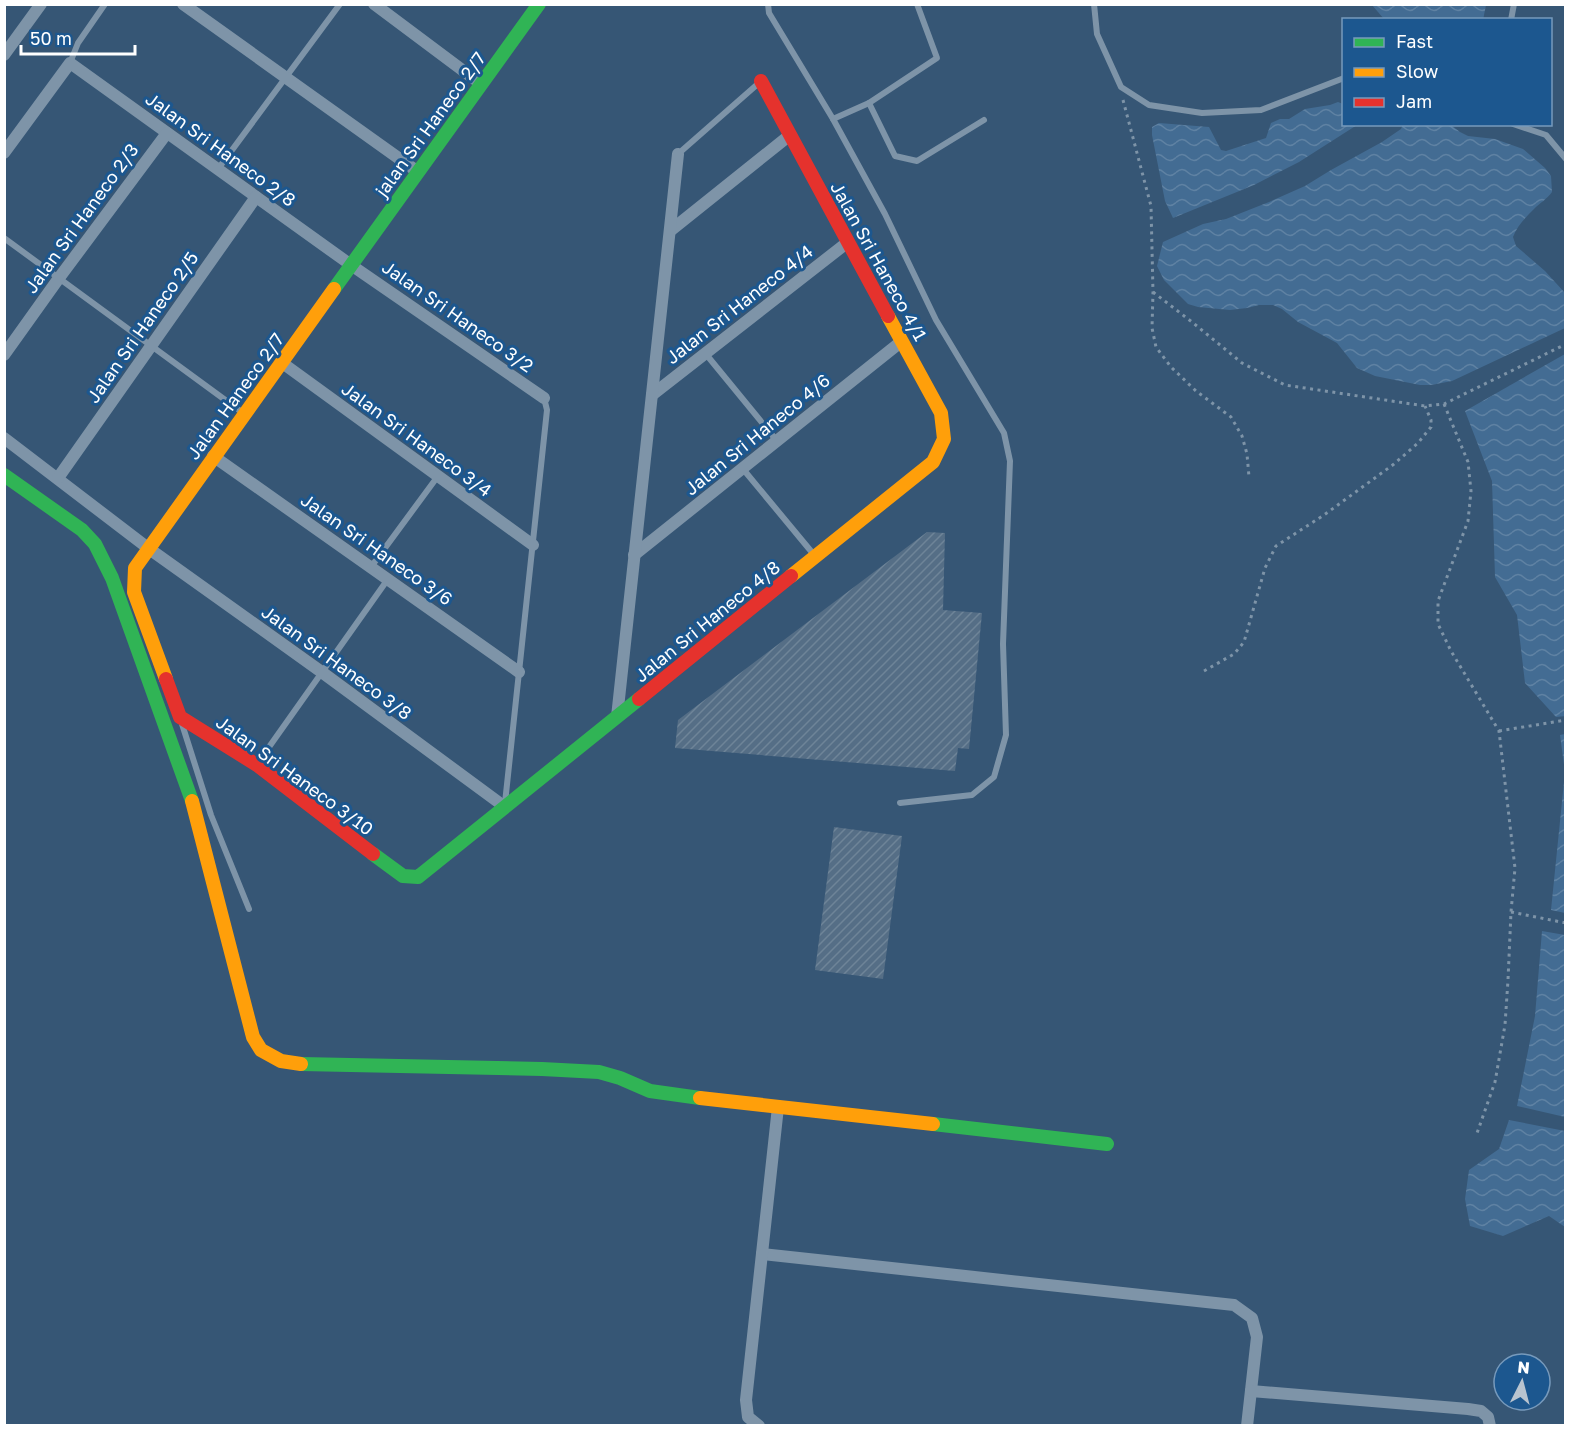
<svg xmlns="http://www.w3.org/2000/svg" width="1570" height="1430" font-family="'Golos Text',sans-serif">
	<defs>
		<pattern id="water-waves" width="16" height="10" patternUnits="userSpaceOnUse" patternTransform="scale(1.5)"><rect width="16" height="10" fill="#436c93"/><path d="M0 5q4-4 8 0t8 0" fill="none" stroke="#5f82a3"/></pattern>
		<pattern id="building-hatch" width="6" height="6" patternUnits="userSpaceOnUse" patternTransform="scale(1.5)"><rect width="6" height="6" fill="#556e86"/><path d="M-1 1l2-2M0 6l6-6M5 7l2-2" fill="none" stroke="#6e8498"/></pattern>
	</defs>
	<rect width="100%" height="100%" fill="#365675"/>
	<g fill="url(#water-waves)">
		<polygon points="1372,5 1486,5 1483,20 1384,19"/>
		<polygon points="1338,102 1343,104 1344,124 1357,125 1299,162 1254,185 1173,218 1165,201 1152,135 1152,127 1159,123 1209,127 1221,150 1226,151 1266,138 1271,123 1280,119 1289,119 1305,109 1330,105"/>
		<path d="M1403,124L1451,125L1460,132L1468,136L1495,139L1523,149L1545,168L1551,176L1552,192C1547,199 1540,203 1534,209C1526,217 1517,226 1513,237L1516,246L1545,271L1565,293V328L1452,381L1431,385H1420L1375,376L1357,368L1337,343L1298,322L1282,309L1273,305H1259L1247,308L1230,310L1198,307L1188,304L1164,280L1157,266L1163,242L1203,224L1226,219L1269,202L1305,186L1331,170L1382,142L1401,129Z"/>
		<polygon points="1565,354 1566,716 1556,717 1525,683 1517,615 1495,577 1492,481 1465,411"/>
		<polygon points="1565,734 1566,734 1565,913 1551,910 1565,772 1560,735"/>
		<polygon points="1542,931 1565,935 1565,1117 1517,1106 1535,1016"/>
		<polygon points="1509,1120 1565,1131 1565,1227 1549,1216 1503,1236 1470,1226 1465,1199 1469,1170 1499,1149"/>
	</g>
	<g fill="url(#building-hatch)">
		<polygon points="927,532 945,533 943,610 982,613 969,749 958,748 955,771 675,748 678,720"/>
		<polygon points="834,827 902,836 883,979 815,970"/>
	</g>
	<g fill="none" stroke-linecap="round" stroke-linejoin="round">
		<g stroke="#7e94a8" stroke-width="3" stroke-dasharray="3 4.5" stroke-linecap="butt">
			<polyline points="1123,100 1151,206 1153,292 1152,328 1156,347 1171,367 1196,391 1231,417 1242,436 1247,454 1249,477"/>
			<polyline points="1153,292 1192,322 1242,363 1285,385 1425,406 1444,404 1566,344"/>
			<polyline points="1444,404 1468,462 1471,491 1468,521 1438,601 1438,624 1451,651 1499,731 1515,868 1511,912 1508,980 1505,1025 1495,1082 1476,1136"/>
			<polyline points="1204,671 1234,654 1244,642 1265,568 1276,546 1324,515 1394,464 1418,443 1431,427 1431,420 1425,406"/>
			<polyline points="1499,731 1566,720"/>
			<polyline points="1511,912 1566,923"/>
		</g>
		<g stroke="#7e94a8" stroke-width="6">
			<polyline points="768,4 769,13 833,119 885,214 936,320 1004,433 1010,461 1003,644 1006,735 994,777 972,795 900,803"/>
			<polyline points="1094,4 1097,34 1121,87 1149,105 1202,113 1261,110 1344,78"/>
			<polyline points="1511,20 1514,4"/>
			<polyline points="70,63 78,43 105,4"/>
			<polyline points="869,103 895,156 917,161 984,120"/>
			<polyline points="833,119 869,103 937,58 917,4"/>
			<polyline points="1513,124 1546,135 1566,159"/>
			<polyline points="678,154 760,82"/>
			<polyline points="218,169 340,4"/>
			<polyline points="4,238 243,413"/>
			<polyline points="705,353 777,441"/>
			<polyline points="743,469 815,556"/>
			<polyline points="371,567 438,476"/>
			<polyline points="182,724 211,815 249,909"/>
			<polyline points="257,764 388,579"/>
			<polyline points="505,803 547,410 544,398"/>
		</g>
		<g stroke="#7e94a8" stroke-width="12">
			<polyline points="183,4 418,172"/>
			<polyline points="374,4 481,84"/>
			<polyline points="4,55 41,4"/>
			<polyline points="4,153 70,63 351,265 544,398"/>
			<polyline points="670,231 790,135"/>
			<polyline points="4,355 59,278 167,133"/>
			<polyline points="281,362 533,545"/>
			<polyline points="652,395 848,242"/>
			<polyline points="4,438 148,548 323,673 505,807"/>
			<polyline points="213,456 519,672"/>
			<polyline points="58,478 256,197"/>
			<polyline points="634,555 902,341"/>
			<polyline points="617,717 678,154"/>
			<polyline points="762,1254 1234,1305 1252,1318 1257,1337 1247,1426"/>
			<polyline points="1251,1391 1468,1409 1481,1411 1488,1417 1490,1426"/>
			<polyline points="759,1426 748,1417 746,1400 778,1107"/>
		</g>
		<g stroke="#30b455" stroke-width="14">
			<polyline points="334,289 539,4"/>
			<polyline points="4,475 82,530 95,544 112,578 192,801"/>
			<polyline points="373,854 403,876 418,877 639,699"/>
			<polyline points="301,1064 542,1069 599,1072 620,1078 650,1091 700,1098"/>
			<polyline points="933,1124 1107,1144"/>
		</g>
		<g stroke="#ff9f0a" stroke-width="14">
			<polyline points="791,576 933,462 944,439 941,413 888,316"/>
			<polyline points="166,679 134,592 135,568 334,289"/>
			<polyline points="192,801 253,1037 261,1050 281,1061 301,1064"/>
			<polyline points="700,1098 933,1124"/>
		</g>
		<g stroke="#e5322d" stroke-width="14">
			<polyline points="761,81 888,316"/>
			<polyline points="166,679 180,717 257,765 373,854"/>
			<polyline points="639,699 791,576"/>
		</g>
	</g>
	<g text-anchor="middle" dominant-baseline="central" stroke-width="6" stroke-linejoin="round" paint-order="stroke">
		<g font-size="18" fill="#fff" stroke="#1c578f">
			<text transform="translate(430 124) rotate(-54)">jalan Sri Haneco 2/7</text>
			<text transform="translate(221 149) rotate(36)">Jalan Sri Haneco 2/8</text>
			<text transform="translate(81 218) rotate(-54)">Jalan Sri Haneco 2/3</text>
			<text transform="translate(879 261) rotate(61)">Jalan Sri Haneco 4/1</text>
			<text transform="translate(739 304) rotate(-38)">Jalan Sri Haneco 4/4</text>
			<text transform="translate(458 316) rotate(35)">Jalan Sri Haneco 3/2</text>
			<text transform="translate(142 327) rotate(-55)">Jalan Sri Haneco 2/5</text>
			<text transform="translate(235 396) rotate(-54)">Jalan Haneco 2/7</text>
			<text transform="translate(757 434) rotate(-39)">Jalan Sri Haneco 4/6</text>
			<text transform="translate(417 439) rotate(36)">Jalan Sri Haneco 3/4</text>
			<text transform="translate(377 549) rotate(35)">Jalan Sri Haneco 3/6</text>
			<text transform="translate(707 621) rotate(-39)">Jalan Sri Haneco 4/8</text>
			<text transform="translate(337 662) rotate(36)">Jalan Sri Haneco 3/8</text>
			<text transform="translate(295 775) rotate(36)">Jalan Sri Haneco 3/10</text>
		</g>
	</g>
	<rect width="1570" height="1430" fill="none" stroke="#ffffff" stroke-width="12"/>
	<rect x="1342" y="18" width="210" height="108" fill="#1c578f" stroke="#779abc" stroke-width="1.5"/>
	<rect x="1354" y="38" width="30" height="9" fill="#30b455" stroke="#779abc" stroke-width="1.5"/>
	<text x="1396" y="48" font-size="18" fill="#ffffff">Fast</text>
	<rect x="1354" y="68" width="30" height="9" fill="#ff9f0a" stroke="#779abc" stroke-width="1.5"/>
	<text x="1396" y="78" font-size="18" fill="#ffffff">Slow</text>
	<rect x="1354" y="98" width="30" height="9" fill="#e5322d" stroke="#779abc" stroke-width="1.5"/>
	<text x="1396" y="108" font-size="18" fill="#ffffff">Jam</text>
	<g transform="translate(1522 1382) rotate(6)"><circle r="28" fill="#1c578f" stroke="#779abc" stroke-width="1.5"/>
	<path d="M0-4.5L10 22L0 15L-10 22Z" fill="#b9c4cf"/>
	<text y="-9" font-size="16" font-weight="bold" text-anchor="middle" fill="#ffffff">N</text>
	</g>
	<path d="M21 45v9h114v-9" fill="none" stroke="#ffffff" stroke-width="3"/>
	<text x="30" y="45" font-size="18" fill="#ffffff" stroke="#1c578f" stroke-width="4.5" paint-order="stroke">50 m</text>
</svg>
